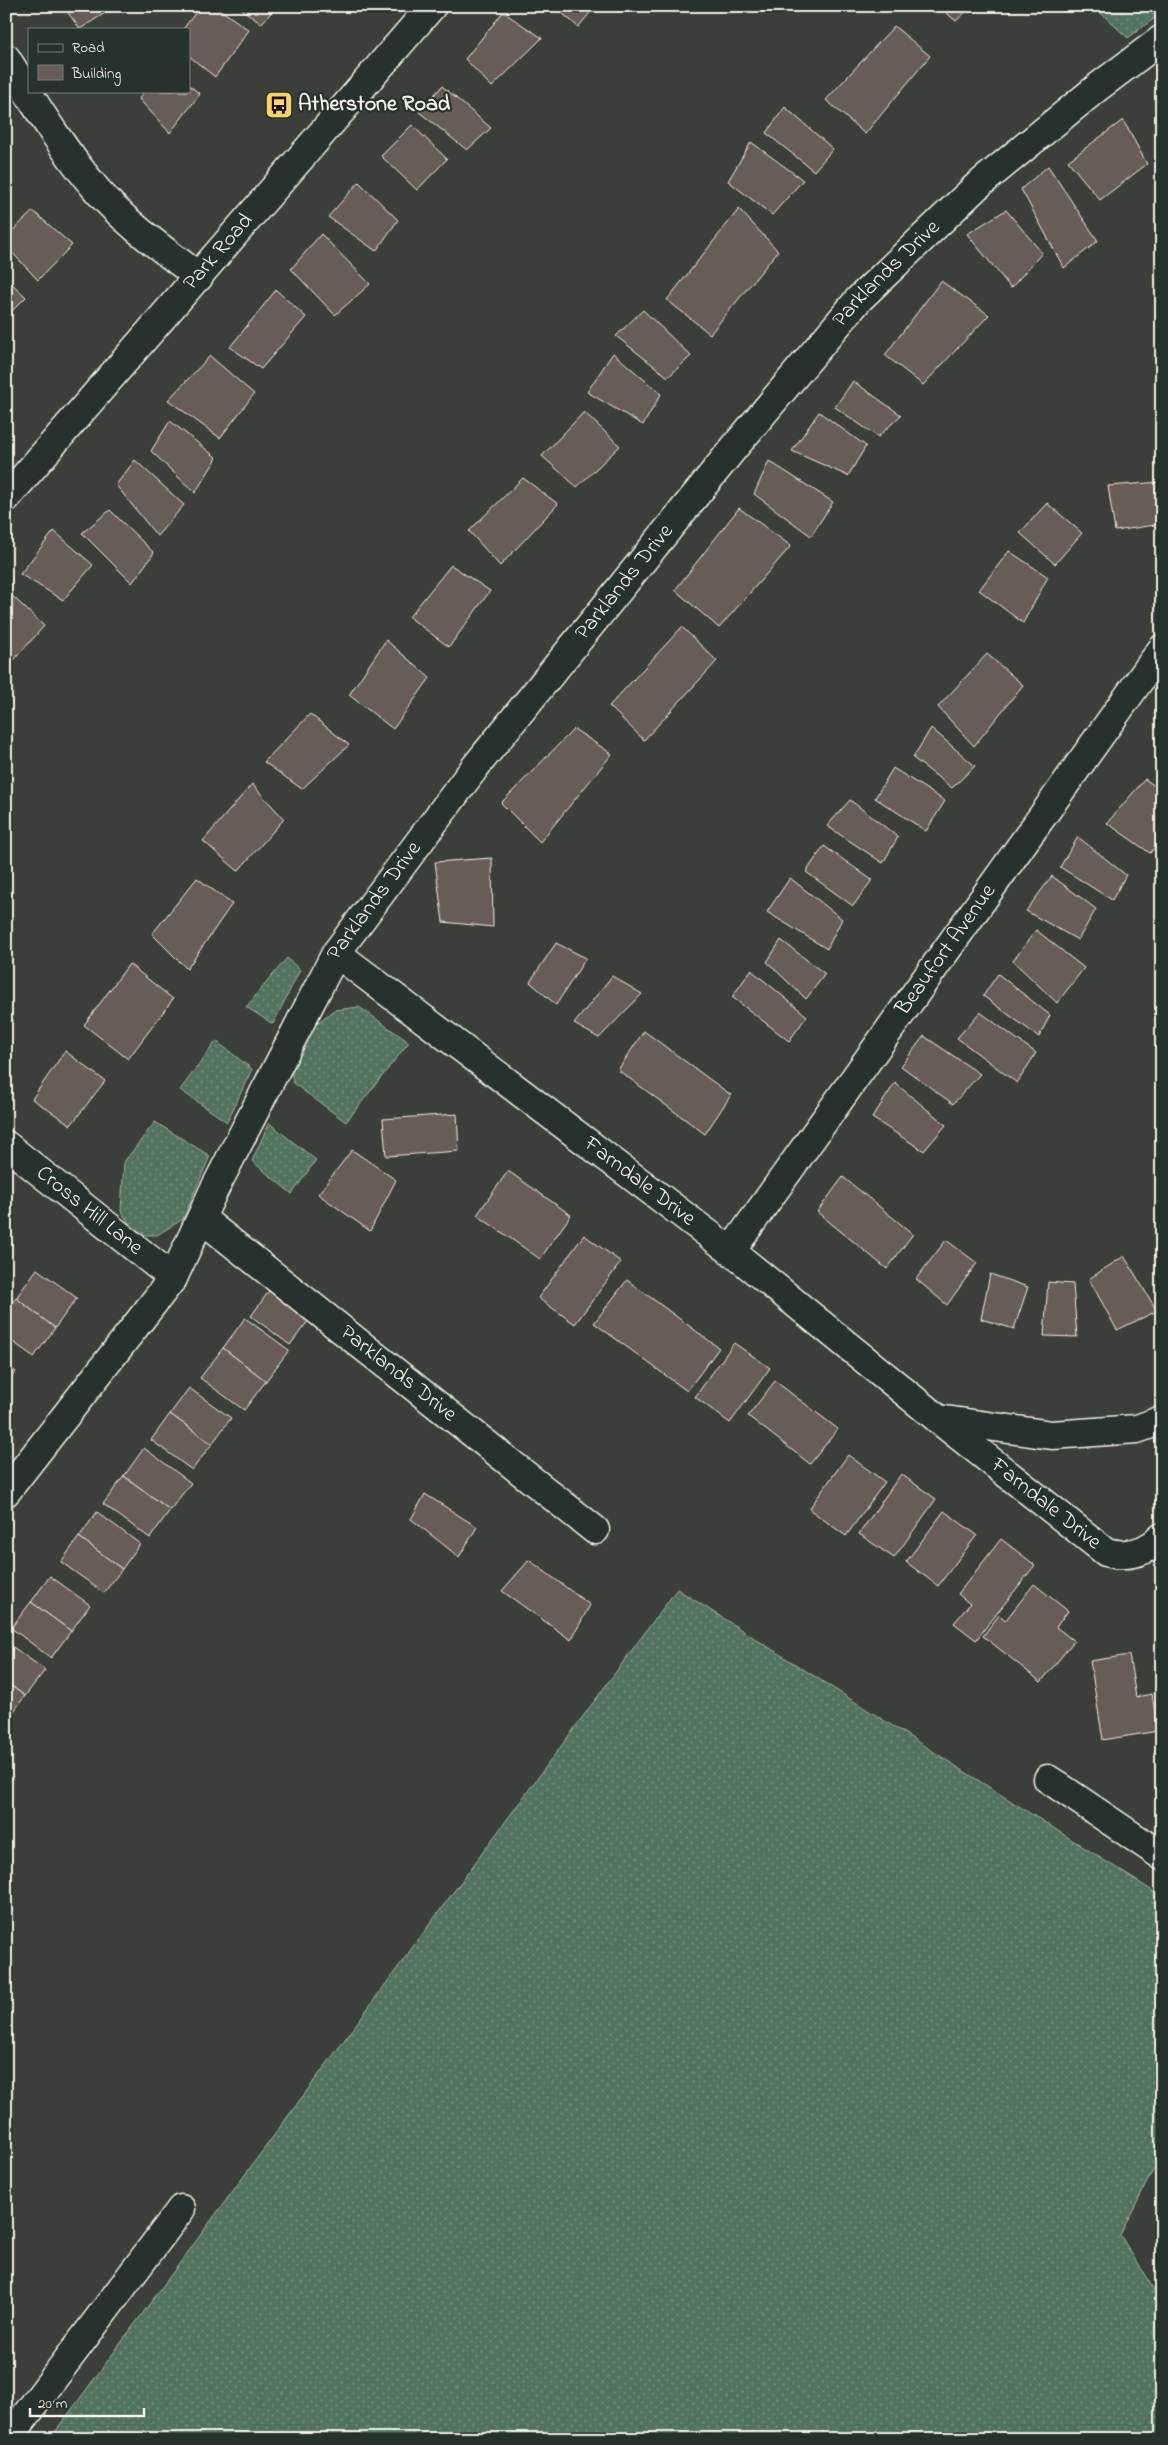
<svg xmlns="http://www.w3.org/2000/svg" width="1168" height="2445" font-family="'Indie Flower',sans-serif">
	<defs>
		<pattern id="grass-dots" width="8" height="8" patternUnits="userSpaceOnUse" patternTransform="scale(1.25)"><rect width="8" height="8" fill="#51735d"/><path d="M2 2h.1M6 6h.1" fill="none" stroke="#738e7c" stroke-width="1.8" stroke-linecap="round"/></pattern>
	</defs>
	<rect width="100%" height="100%" fill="#3a3f39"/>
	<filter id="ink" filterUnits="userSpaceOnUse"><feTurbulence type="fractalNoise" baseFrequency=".02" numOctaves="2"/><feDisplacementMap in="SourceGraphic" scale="10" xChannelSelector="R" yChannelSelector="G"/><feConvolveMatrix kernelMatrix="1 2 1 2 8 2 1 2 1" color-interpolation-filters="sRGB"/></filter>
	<g filter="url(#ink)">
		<g fill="url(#grass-dots)" stroke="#a2b2a2">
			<polygon points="1093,6 1143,6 1156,17 1128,38"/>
			<polygon points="287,958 300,970 273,1024 246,1007"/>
			<polygon points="359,1007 409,1042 346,1122 293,1083 291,1069 305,1037 317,1023 334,1010"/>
			<polygon points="216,1041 252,1069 227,1122 180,1090"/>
			<polygon points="155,1122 210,1156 183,1219 157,1235 146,1235 132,1228 121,1211 124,1162"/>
			<polygon points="269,1123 316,1160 292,1194 252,1161"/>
			<polygon points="677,1589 1162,1897 1162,2153 1120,2235 1162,2303 1162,2439 50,2439"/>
		</g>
		<g fill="#685c56" stroke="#f4f1e8">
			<polygon points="63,6 116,6 80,29"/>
			<polygon points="201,6 215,6 249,30 215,77 189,56 189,29 183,29"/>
			<polygon points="238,6 277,6 261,24"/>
			<polygon points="554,6 596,6 578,27"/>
			<polygon points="938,6 972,6 956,21"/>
			<polygon points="503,12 542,38 492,87 465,59"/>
			<polygon points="894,26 930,56 865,134 826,100"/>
			<polygon points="189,85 200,94 170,133 139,99 144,91 189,91"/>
			<polygon points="442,86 491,128 467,150 419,112"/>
			<polygon points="785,107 833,149 814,171 766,133"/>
			<polygon points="1123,120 1147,164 1100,200 1068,161"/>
			<polygon points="412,125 447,159 417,190 381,156"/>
			<polygon points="751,142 803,180 772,215 728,181"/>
			<polygon points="1048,166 1098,241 1064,268 1021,189"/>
			<polygon points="359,182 398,220 376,251 328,217"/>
			<polygon points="739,209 778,251 710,334 667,300"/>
			<polygon points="1006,210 1042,253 1011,288 967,234"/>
			<polygon points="33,211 72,245 38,280 6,246 6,237"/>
			<polygon points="321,234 370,284 335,315 291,269"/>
			<polygon points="6,278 26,297 6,317"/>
			<polygon points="941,281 989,315 923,385 885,355"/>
			<polygon points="276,290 306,317 261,369 230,347"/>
			<polygon points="643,310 691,356 668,377 616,336"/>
			<polygon points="613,353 661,394 643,425 587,392"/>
			<polygon points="210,356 254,394 220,438 168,400"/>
			<polygon points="853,381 901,415 878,437 835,407"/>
			<polygon points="584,412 620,446 577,487 542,456"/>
			<polygon points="819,412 866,446 848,476 792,451"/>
			<polygon points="170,421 217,458 195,493 151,451"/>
			<polygon points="135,460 184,505 157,536 116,485"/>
			<polygon points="769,461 833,502 811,536 754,494"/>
			<polygon points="523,478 558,504 500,566 469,531"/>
			<polygon points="1162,482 1162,524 1115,531 1108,486"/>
			<polygon points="1047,503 1082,533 1055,564 1020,533"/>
			<polygon points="739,508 791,546 719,628 675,590"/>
			<polygon points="110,510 154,553 132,583 82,533"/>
			<polygon points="54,531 93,565 63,600 20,574"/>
			<polygon points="1009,551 1048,577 1023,623 979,590"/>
			<polygon points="451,565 490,591 449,647 409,617"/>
			<polygon points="6,590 44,626 6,669"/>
			<polygon points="682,627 717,661 644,740 609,706"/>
			<polygon points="386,640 430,678 393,729 349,695"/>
			<polygon points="987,654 1023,685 974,746 938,707"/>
			<polygon points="310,714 349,745 302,789 264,762"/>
			<polygon points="931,728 975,766 952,788 913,758"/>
			<polygon points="574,729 612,754 540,842 501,803"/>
			<polygon points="893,768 945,801 926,831 875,798"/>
			<polygon points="1145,779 1162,791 1162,839 1150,853 1107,823"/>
			<polygon points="252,784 284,819 238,871 203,841"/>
			<polygon points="850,800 898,837 883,863 827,826"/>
			<polygon points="1078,837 1126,875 1112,900 1060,867"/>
			<polygon points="824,846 872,880 853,906 806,872"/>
			<polygon points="492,858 493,927 443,922 435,862"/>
			<polygon points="1052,876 1096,909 1078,940 1026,911"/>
			<polygon points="197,878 232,904 187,969 152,934"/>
			<polygon points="790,878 842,919 827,949 767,912"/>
			<polygon points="1036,930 1084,968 1057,1003 1013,961"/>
			<polygon points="781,940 825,974 806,999 767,962"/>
			<polygon points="556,943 586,958 556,1005 530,982"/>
			<polygon points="129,964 173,999 128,1059 84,1025"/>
			<polygon points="751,970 807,1016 789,1041 732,997"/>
			<polygon points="998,974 1050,1015 1039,1037 983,996"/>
			<polygon points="612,976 642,994 599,1038 574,1024"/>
			<polygon points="980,1012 1036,1053 1017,1083 957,1038"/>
			<polygon points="644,1031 731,1095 705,1134 618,1070"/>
			<polygon points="924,1036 980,1074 953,1104 901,1066"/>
			<polygon points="65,1051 105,1081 71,1125 32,1099"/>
			<polygon points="895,1083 946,1125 924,1151 872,1118"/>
			<polygon points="457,1114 459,1151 386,1156 383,1119"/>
			<polygon points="352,1150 396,1180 370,1231 318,1194"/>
			<polygon points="508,1171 571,1215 540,1259 477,1215"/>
			<polygon points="843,1177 913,1234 887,1269 817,1212"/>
			<polygon points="584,1235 621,1262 575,1324 538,1298"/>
			<polygon points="946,1240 977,1263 947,1305 916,1279"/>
			<polygon points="1124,1256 1157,1311 1117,1330 1089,1279"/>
			<polygon points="37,1269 77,1298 55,1328 16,1298"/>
			<polygon points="990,1274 1028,1287 1014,1329 981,1319"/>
			<polygon points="627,1280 719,1348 687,1391 594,1323"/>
			<polygon points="1048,1282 1073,1284 1077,1337 1044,1336"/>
			<polygon points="269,1291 308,1321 290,1345 251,1316"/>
			<polygon points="16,1298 55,1328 34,1357 6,1337 6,1311"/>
			<polygon points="245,1318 289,1350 266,1381 223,1348"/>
			<polygon points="734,1343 770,1368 730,1423 695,1397"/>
			<polygon points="223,1348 266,1381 244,1410 200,1378"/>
			<polygon points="6,1365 16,1372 6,1385"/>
			<polygon points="775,1381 838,1429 810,1464 748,1416"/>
			<polygon points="189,1388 231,1418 212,1444 170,1414"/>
			<polygon points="170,1414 212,1444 192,1470 151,1440"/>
			<polygon points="144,1448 191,1483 170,1510 124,1476"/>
			<polygon points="848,1455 885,1482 846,1536 809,1509"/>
			<polygon points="901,1474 936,1499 894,1558 859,1534"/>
			<polygon points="124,1476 170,1510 150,1538 103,1504"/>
			<polygon points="425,1494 477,1527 459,1557 411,1519"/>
			<polygon points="944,1511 977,1535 938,1586 906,1562"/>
			<polygon points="97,1512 140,1544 122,1569 79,1537"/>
			<polygon points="79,1537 122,1569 104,1593 61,1562"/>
			<polygon points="1001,1539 1035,1565 976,1640 954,1623 970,1604 958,1594"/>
			<polygon points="529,1560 590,1605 571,1640 502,1591"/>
			<polygon points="50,1576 90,1605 71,1631 31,1602"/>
			<polygon points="1034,1584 1068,1611 1056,1627 1074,1641 1041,1682 983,1636 999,1615 1005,1621"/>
			<polygon points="31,1602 71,1631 51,1658 11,1628"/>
			<polygon points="6,1642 45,1670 25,1696 6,1682"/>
			<polygon points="1158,1648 1162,1648 1162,1674"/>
			<polygon points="1129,1655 1136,1697 1152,1694 1158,1731 1103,1740 1090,1661"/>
			<polygon points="6,1682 25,1696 6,1722"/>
		</g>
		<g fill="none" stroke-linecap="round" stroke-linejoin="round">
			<g stroke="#f4f1e8" stroke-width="31">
				<g id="minor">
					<path d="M6,58C35,104 62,149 97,190C126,224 164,250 199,277"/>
					<path id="s1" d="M6,498L432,6"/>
					<path id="s2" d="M336,953L731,1251L938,1419L1052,1435L1137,1429L1162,1420"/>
					<path id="s3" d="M6,1145L173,1278"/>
					<path id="s4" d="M202,1219L595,1530"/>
					<path id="s5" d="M731,1251L1162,649"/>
					<path id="s6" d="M939,1420L1106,1552C1127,1558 1147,1552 1162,1537"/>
					<path id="s7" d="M6,1492L173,1278L213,1192L336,953L476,766L733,449L859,299L976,187L1098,87L1162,39"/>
					<polyline points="1048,1779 1162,1856"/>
					<polyline points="8,2439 181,2209"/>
				</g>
			</g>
			<use href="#minor" stroke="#26332d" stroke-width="28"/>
		</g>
	</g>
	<defs>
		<g id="bus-square" transform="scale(1.4375)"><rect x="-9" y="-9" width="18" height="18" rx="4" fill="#ffd166" stroke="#26332d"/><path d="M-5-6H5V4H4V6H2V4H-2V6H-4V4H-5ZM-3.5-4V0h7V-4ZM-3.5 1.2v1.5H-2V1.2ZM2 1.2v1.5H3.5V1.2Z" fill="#111"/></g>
	</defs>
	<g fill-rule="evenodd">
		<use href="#bus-square" x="279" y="105"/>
	</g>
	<g text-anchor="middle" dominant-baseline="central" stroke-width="4.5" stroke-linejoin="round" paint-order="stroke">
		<g font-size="22" font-weight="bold" fill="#f4f1e8" stroke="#26332d" text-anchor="start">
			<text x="298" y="105">Atherstone Road</text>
		</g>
		<g font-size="22" fill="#f4f1e8" stroke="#26332d">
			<text stroke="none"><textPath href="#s1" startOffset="325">Park Road</textPath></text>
			<text stroke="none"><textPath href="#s7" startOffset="1510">Parklands Drive</textPath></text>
			<text stroke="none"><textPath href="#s7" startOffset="1105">Parklands Drive</textPath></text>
			<text stroke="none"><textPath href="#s7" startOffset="700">Parklands Drive</textPath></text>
			<text stroke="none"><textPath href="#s5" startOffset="370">Beaufort Avenue</textPath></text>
			<text stroke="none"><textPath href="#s2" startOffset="380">Farndale Drive</textPath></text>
			<text stroke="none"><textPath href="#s3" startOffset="106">Cross Hill Lane</textPath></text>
			<text stroke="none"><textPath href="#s4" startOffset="250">Parklands Drive</textPath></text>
			<text stroke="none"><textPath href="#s6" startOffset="136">Farndale Drive</textPath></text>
		</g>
	</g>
	<rect width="1168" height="2445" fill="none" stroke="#26332d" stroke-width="25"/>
	<rect x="12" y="12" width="1143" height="2420" fill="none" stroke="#f4f1e8" stroke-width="2" filter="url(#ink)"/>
	<rect x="28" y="28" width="162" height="65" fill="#26332d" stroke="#787f78"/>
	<rect x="38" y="44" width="25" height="8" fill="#26332d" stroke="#787f78"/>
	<text x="72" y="52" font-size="15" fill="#f4f1e8">Road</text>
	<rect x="38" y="65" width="25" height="15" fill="#685c56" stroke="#787f78"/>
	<text x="72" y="78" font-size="15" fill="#f4f1e8">Building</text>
	<path d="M30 2408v8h114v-8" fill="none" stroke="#f4f1e8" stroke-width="2.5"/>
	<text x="38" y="2408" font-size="15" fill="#f4f1e8" stroke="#26332d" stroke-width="4" paint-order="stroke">20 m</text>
</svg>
